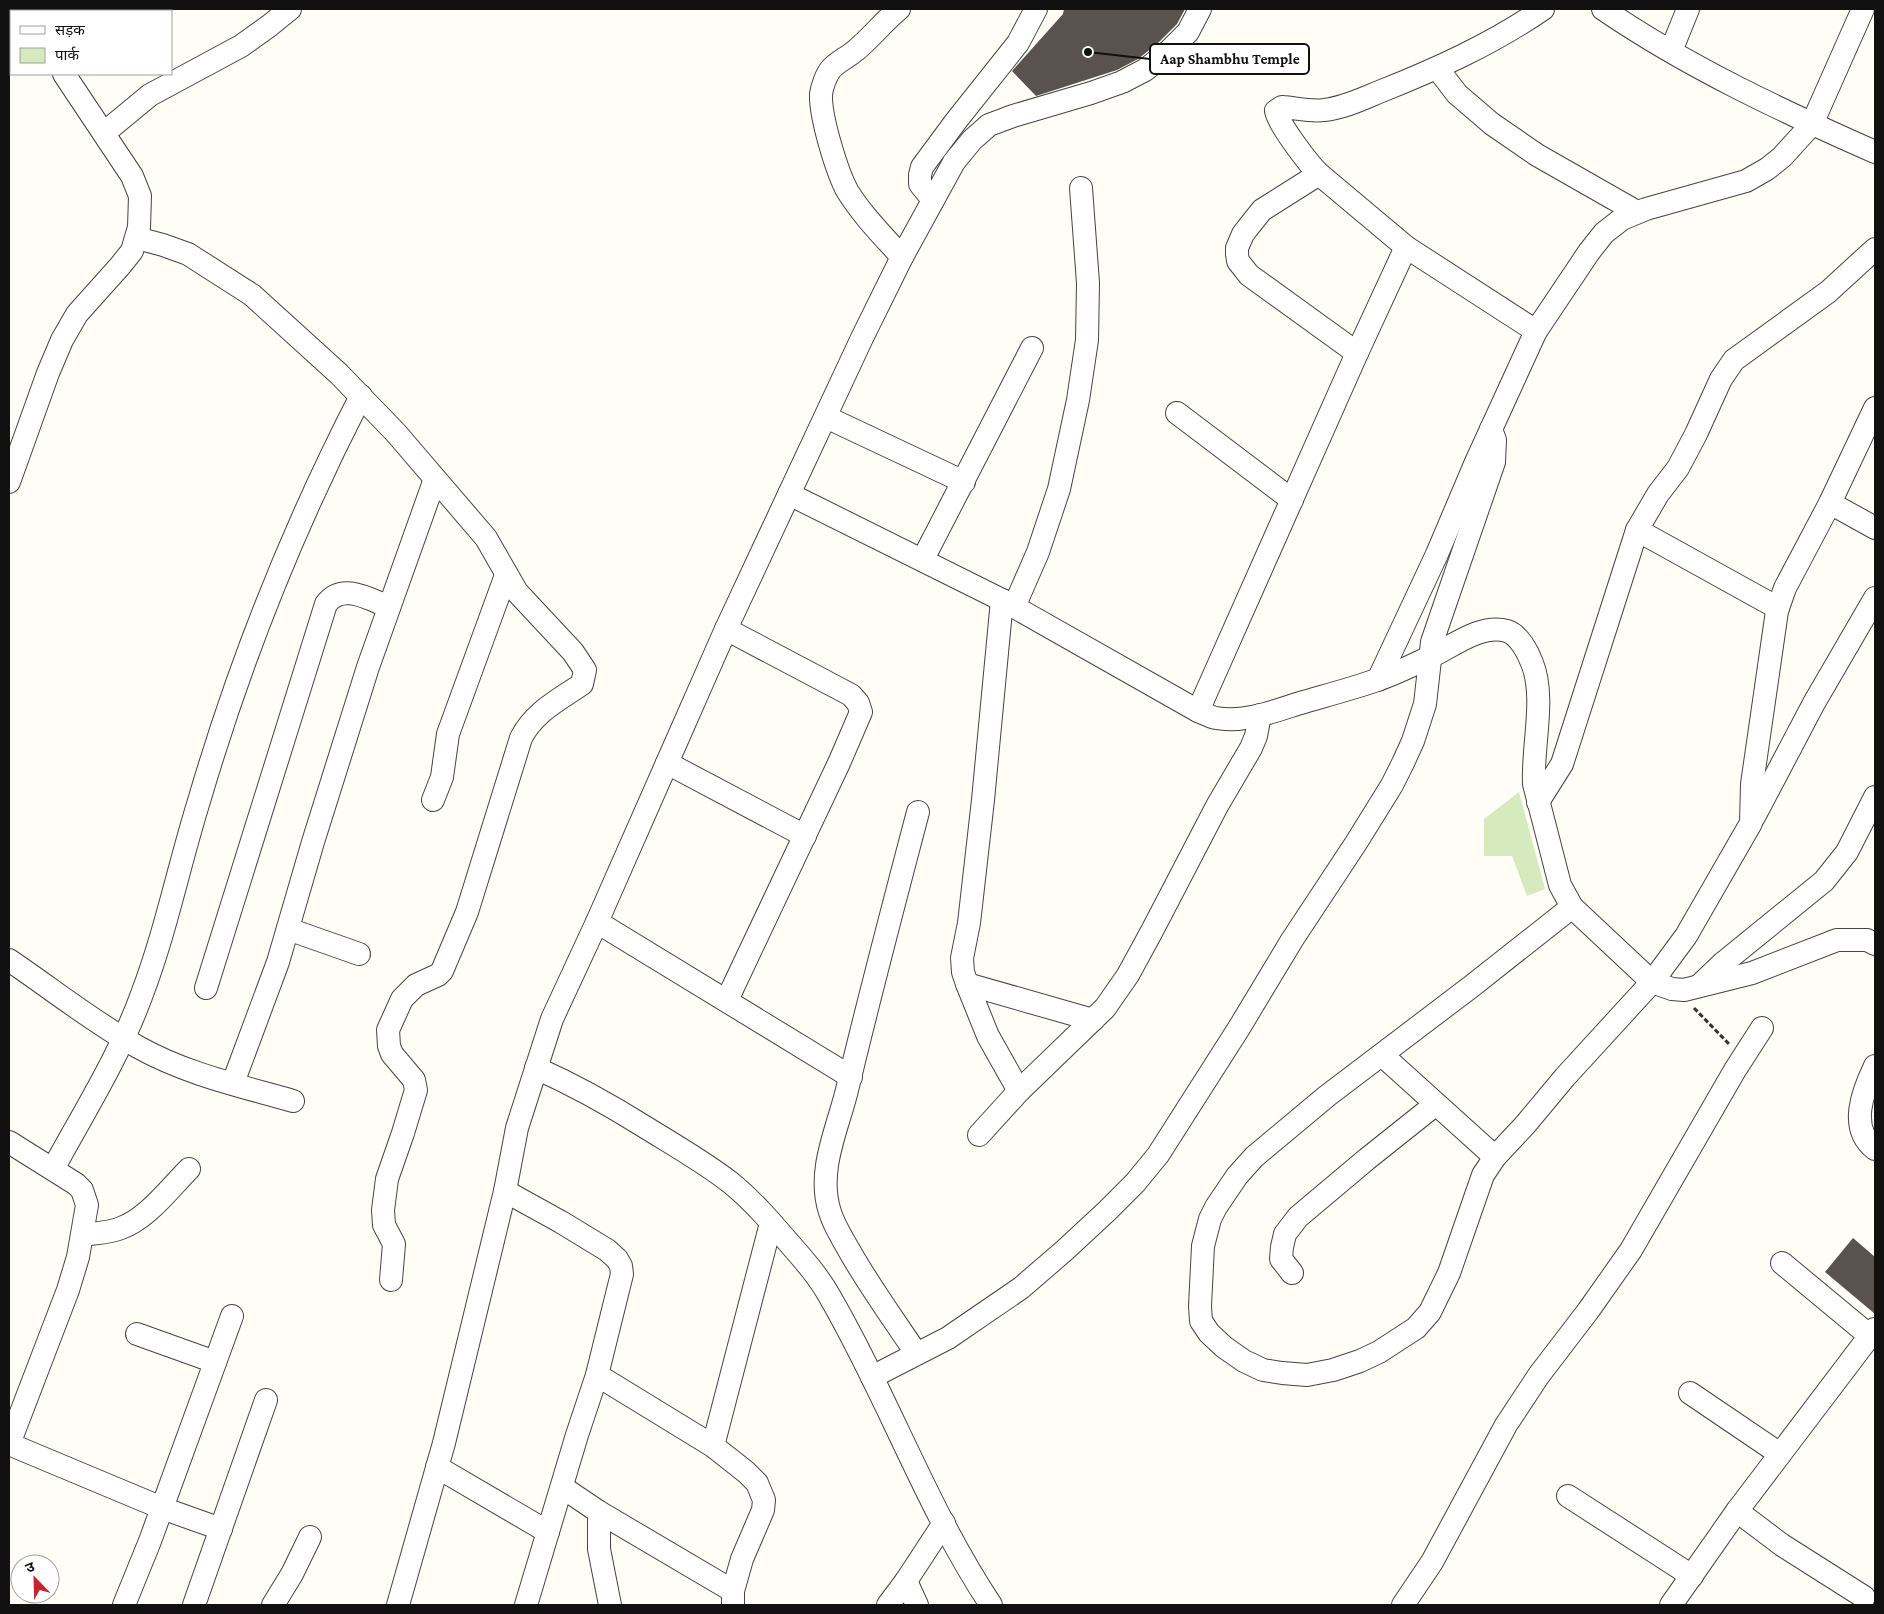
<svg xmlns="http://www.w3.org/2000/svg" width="1884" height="1614" font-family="'Crimson Pro','Noto Sans Devanagari',serif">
	<rect width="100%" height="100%" fill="#fffdf5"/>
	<polygon fill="#d5ebbd" points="1519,792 1545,889 1527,896 1512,856 1484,856 1484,819"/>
	<g fill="#5a524d">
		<polygon points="1064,9 1185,9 1177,24 1158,43 1138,59 1117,70 1036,96 1012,71 1063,14"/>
		<polygon points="1853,1238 1875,1257 1875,1314 1825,1272"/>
	</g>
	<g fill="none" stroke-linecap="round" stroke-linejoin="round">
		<g stroke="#444" stroke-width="24">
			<g id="minor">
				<polyline points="19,9 21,11"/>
				<path d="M899,9C883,22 871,38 855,51C848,57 837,62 831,69C826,75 822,87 821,94C820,116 837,173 848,192C863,216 883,236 902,257"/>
				<path d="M1603,9C1688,67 1782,111 1875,152"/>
				<polyline points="9,37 11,34"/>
				<polyline points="1671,51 1688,9"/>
				<polyline points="1437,68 1457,94 1492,124 1537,155 1637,212"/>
				<polyline points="104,133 150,95 241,46 269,26 290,9"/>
				<polyline points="1319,174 1262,210 1250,225 1243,234 1237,248 1237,254 1238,261 1249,275 1357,353"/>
				<polyline points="933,200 920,184 920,175 922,167 956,121 1018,43 1036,9"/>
				<path d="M137,238L163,245L188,254L252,295L339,374L396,433L486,538L517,592L573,652L585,670L582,684C559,700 534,712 521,738L467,912L442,971L438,975L416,985L402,999L388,1030L389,1046L392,1054L414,1080L416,1090L403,1133L387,1179L383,1210L384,1225L394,1244L391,1280"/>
				<path d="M1536,331L1406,247L1319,174C1308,163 1279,125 1276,111L1282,107C1296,108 1311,112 1324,110C1343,108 1362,99 1379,92C1437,69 1492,44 1543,9"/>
				<polyline points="1177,413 1292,500"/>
				<polyline points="826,417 964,482"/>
				<polyline points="9,482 48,373 62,340 77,314 120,266 132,251 139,227 140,196 132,176 64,74"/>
				<path d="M789,494L1002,600L1198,711C1204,713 1210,717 1216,718C1243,723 1272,712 1297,704C1324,696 1351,689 1377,680C1395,674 1413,665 1430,657C1452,647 1481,623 1507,631C1519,635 1528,652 1532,663C1546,697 1532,747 1534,784L1560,885L1572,907L1652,982L1672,989L1684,990L1752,973L1837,940H1867L1875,944"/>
				<polyline points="1830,503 1875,528"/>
				<polyline points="1637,530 1778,608"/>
				<polyline points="923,559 1032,348"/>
				<polyline points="1002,600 983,800 969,923 962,958 963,972 967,984 988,1036 1019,1091"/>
				<polyline points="1014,607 1038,552 1059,489 1078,400 1087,340 1088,283 1081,188"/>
				<polyline points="726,629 851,695 858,703 861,712 839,763 727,1000"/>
				<polyline points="1378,680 1437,554 1476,462 1536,331 1589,252 1604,233 1622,219 1646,209 1746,181 1767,169 1782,157 1812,124 1863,9"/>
				<polyline points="1198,711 1357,353 1406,247"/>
				<polyline points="667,763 805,836"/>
				<polyline points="433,800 442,777 448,734 506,575"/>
				<polyline points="1538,802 1562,764 1637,530 1658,494 1678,468 1696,434 1721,379 1734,360 1828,292 1875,249"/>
				<polyline points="1754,817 1814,703 1875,598"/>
				<polyline points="1572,907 1472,986 1327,1096 1254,1157 1237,1176 1216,1207 1210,1219 1203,1246 1200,1306 1201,1321 1209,1333 1224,1347 1244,1361 1263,1370 1282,1373 1307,1375 1333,1370 1360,1361 1379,1352 1416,1328 1430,1312 1449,1273 1483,1175 1495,1157 1525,1125 1565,1077 1652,982 1686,936 1751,823 1752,784 1777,611 1785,588 1830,503 1875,408"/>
				<polyline points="597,922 851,1077"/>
				<polyline points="288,929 359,954"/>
				<path d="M9,960C52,989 93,1022 138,1047C186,1074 241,1086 293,1101"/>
				<polyline points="967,984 1093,1020"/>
				<polyline points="1700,985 1723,963 1824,881 1847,852 1875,797"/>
				<path d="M206,988L326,604C342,582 369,599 389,607"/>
				<polyline points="1382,1055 1495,1157"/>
				<path d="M1875,1066C1863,1091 1848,1128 1875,1149"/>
				<path d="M536,1068C574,1085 610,1105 645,1127C674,1145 704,1162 731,1183C753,1201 771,1222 789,1243C804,1260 819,1277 830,1297C888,1397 927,1509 991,1605"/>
				<polyline points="233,1083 278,962 313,842 368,667 435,479"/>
				<polyline points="979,1135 1019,1091 1105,1008 1128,975 1153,929 1217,806 1251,748 1256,736 1260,715"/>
				<polyline points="9,1142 76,1184 82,1190 87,1205 78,1257 68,1290 9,1444"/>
				<path d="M53,1169C84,1112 120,1055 142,994C166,931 179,865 199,801C240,661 294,526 361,396"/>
				<polyline points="505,1191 561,1222 607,1250 617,1259 621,1266 622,1274 597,1375 577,1435 526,1605"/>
				<path d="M83,1235C96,1233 109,1233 121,1228C147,1219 170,1188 189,1169"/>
				<polyline points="1782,1263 1870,1336"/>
				<polyline points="1292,1273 1281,1259 1282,1247 1285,1234 1298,1217 1367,1159 1436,1104"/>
				<polyline points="137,1334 215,1362"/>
				<path d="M916,1353C894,1320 870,1287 850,1252C843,1239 834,1226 830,1212C816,1170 839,1126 848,1086C870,994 894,903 918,812"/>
				<polyline points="597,1375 713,1446 746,1472 757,1483 764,1500 763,1510 742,1559 733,1591 733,1605"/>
				<polyline points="872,1377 948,1338 1021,1288 1065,1250 1107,1211 1135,1183 1158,1155 1239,1028 1292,940 1356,843 1392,785 1403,763 1413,741 1425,704 1432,642 1494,462 1495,440 1491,429"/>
				<polyline points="1690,1393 1780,1454"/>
				<polyline points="9,1444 162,1508 221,1529"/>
				<polyline points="713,1446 771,1223"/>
				<polyline points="437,1467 548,1532"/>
				<polyline points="562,1487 599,1512 733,1591"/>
				<polyline points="1568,1496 1692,1576"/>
				<polyline points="599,1512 599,1549 610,1605"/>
				<polyline points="906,1581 917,1605"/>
				<polyline points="1864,1597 1782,1545 1737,1511 1875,1329"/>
				<polyline points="124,1605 150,1541 232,1316"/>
				<polyline points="194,1605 266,1400"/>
				<polyline points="273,1605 292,1574 310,1537"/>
				<polyline points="398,1605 444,1443 505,1191 517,1128 552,1019 597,922 726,629 862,338 902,257 954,162 972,140 989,125 1013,116 1091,93 1122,82 1145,70 1167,53 1188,32 1200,9"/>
				<polyline points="888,1605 906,1581 944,1523"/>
				<polyline points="1403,1605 1432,1562 1506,1425 1539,1375 1588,1311 1631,1250 1735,1070 1762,1028"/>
				<polyline points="1671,1605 1737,1511"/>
			</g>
		</g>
		<polyline stroke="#333" stroke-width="3" stroke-dasharray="5 2.5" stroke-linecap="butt" points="1694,1008 1730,1045"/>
		<use href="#minor" stroke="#fff" stroke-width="22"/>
	</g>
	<path fill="none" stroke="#111" stroke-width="2" d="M1088 52L1150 59"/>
	<circle fill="#111" stroke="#fff" stroke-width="2" cx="1088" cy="52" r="5"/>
	<rect fill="#fff" stroke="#111" stroke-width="2" x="1150" y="44" width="159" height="30" rx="5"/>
	<g font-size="15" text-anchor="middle" font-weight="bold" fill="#111">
		<text x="1230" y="64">Aap Shambhu Temple</text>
	</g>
	<rect width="1884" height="1614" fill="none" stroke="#111111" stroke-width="20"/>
	<rect x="10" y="10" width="162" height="65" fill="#ffffff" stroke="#a0a0a0"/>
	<rect x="20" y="26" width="25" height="8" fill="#ffffff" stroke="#a0a0a0"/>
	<text x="55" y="35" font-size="15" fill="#111111">सड़क</text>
	<rect x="20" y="48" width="25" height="15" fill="#d5ebbd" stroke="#a0a0a0"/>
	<text x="55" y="60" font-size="15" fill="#111111">पार्क</text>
	<g transform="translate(35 1579) rotate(337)"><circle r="24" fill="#ffffff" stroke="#a0a0a0"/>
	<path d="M0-4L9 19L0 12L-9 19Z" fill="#c4262e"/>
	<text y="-8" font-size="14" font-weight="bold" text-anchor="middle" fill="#111111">उ</text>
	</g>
</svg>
